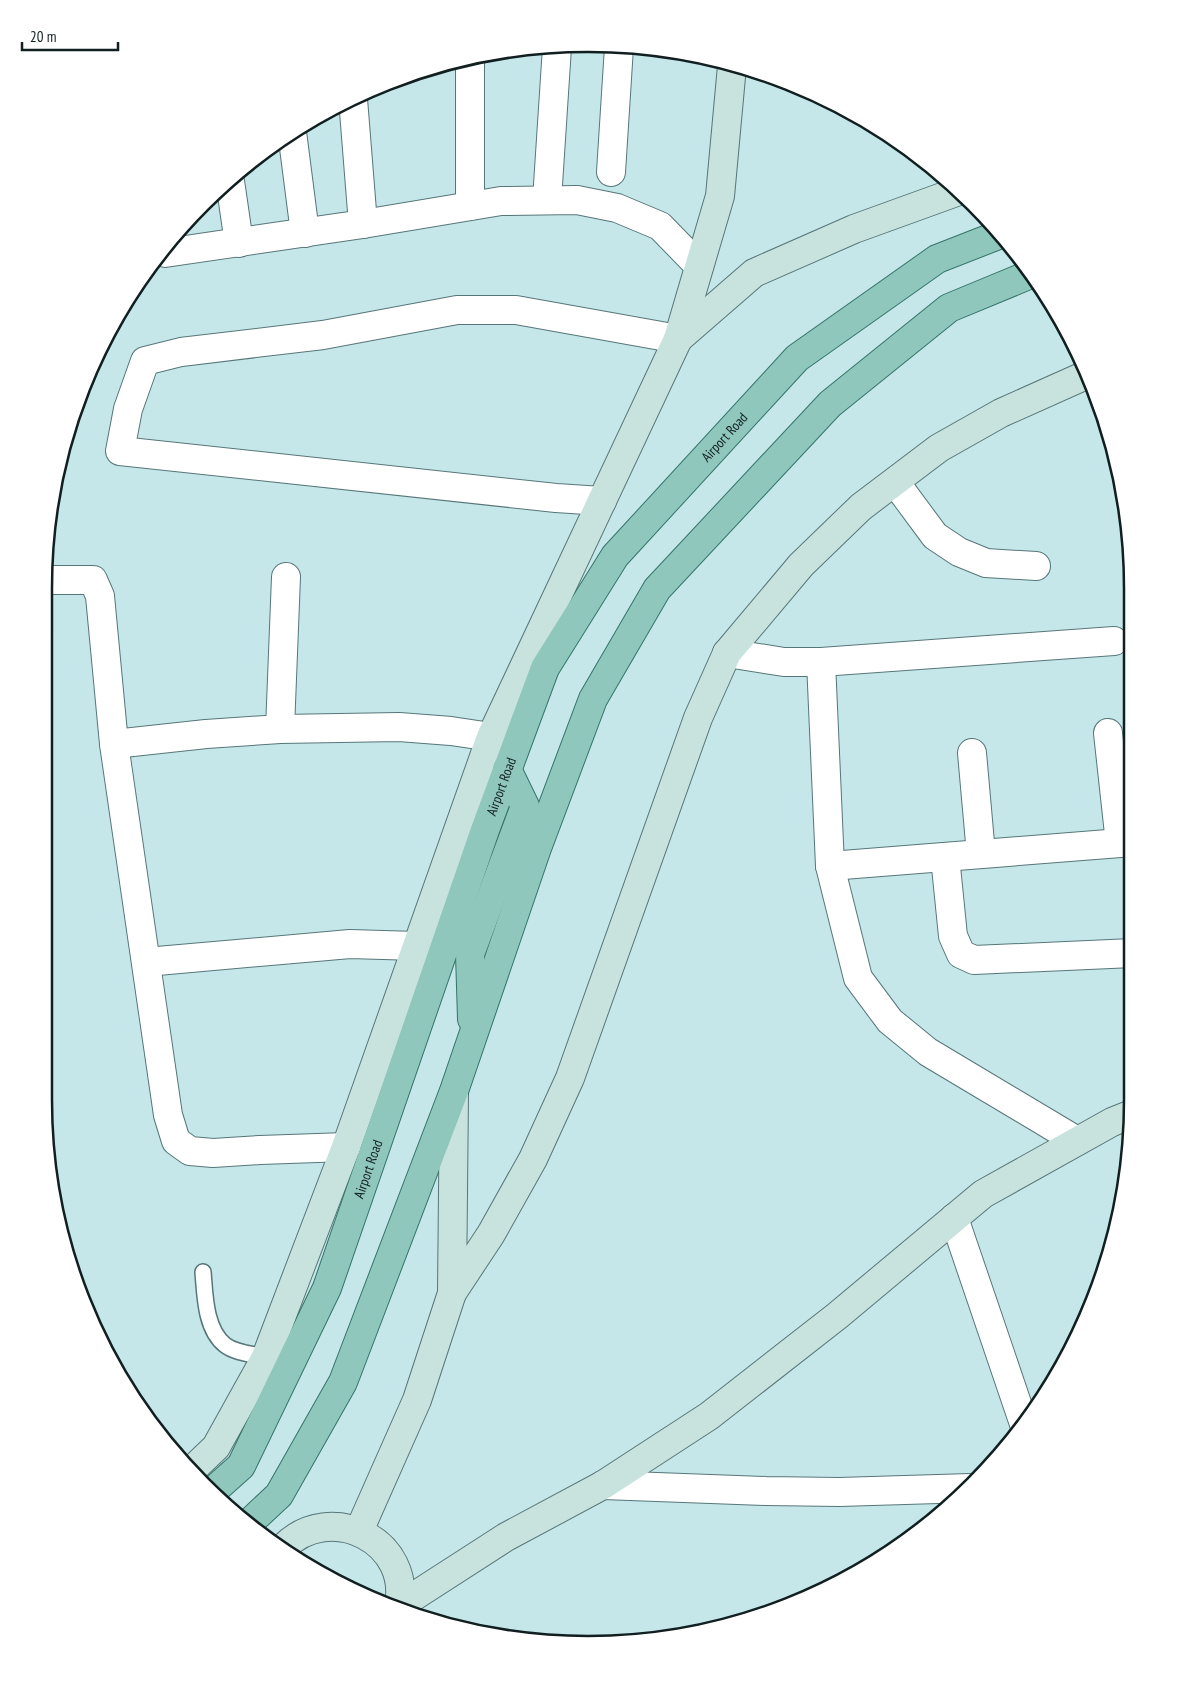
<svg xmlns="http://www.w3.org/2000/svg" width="1177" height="1689" font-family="'PT Sans Narrow',sans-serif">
	<rect width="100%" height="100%" fill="#c5e7ea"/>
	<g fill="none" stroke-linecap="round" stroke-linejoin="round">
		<g stroke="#577679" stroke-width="18">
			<path id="lane" d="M203,1272C205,1295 205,1329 225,1345C235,1353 253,1354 266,1357"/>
		</g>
		<g stroke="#577679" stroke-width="30">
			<g id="street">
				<polyline points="470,58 470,206"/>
				<polyline points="353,99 363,224"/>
				<polyline points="292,132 305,233"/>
				<polyline points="611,172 619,47"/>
				<polyline points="230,181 239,243"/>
				<polyline points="547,200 557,47"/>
				<polyline points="165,253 363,224 501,201 577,200 617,208 660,226 699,266"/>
				<polyline points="895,482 935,536 959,552 986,563 1036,566"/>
				<polyline points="602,501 556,498 120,451 128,409 145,361 181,352 323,335 457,310 516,310 678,339"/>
				<polyline points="45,580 93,580 100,596 114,744 168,1115 176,1141 190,1151 213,1153 260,1150 346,1147"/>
				<polyline points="727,653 784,662 821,662 1114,641"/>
				<polyline points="821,662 830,866 858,978 890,1021 928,1052 1077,1141"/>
				<polyline points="280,729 286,577"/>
				<polyline points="1108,733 1120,843"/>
				<polyline points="114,744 206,734 280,729 399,727 451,731 491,737"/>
				<polyline points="972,753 981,854"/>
				<polyline points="945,857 953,936 961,954 974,960 1133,953"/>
				<polyline points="830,866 1133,842"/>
				<polyline points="146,962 350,944 417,946"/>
				<polyline points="954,1218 1024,1424"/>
				<polyline points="603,1485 766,1491 839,1492 971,1488"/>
			</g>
		</g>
		<g stroke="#577679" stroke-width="30">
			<g id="secondary">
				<polyline points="678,339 754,273 854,229 959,191"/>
				<polyline points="452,1293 491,1234 533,1159 570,1078 698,718 727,653 801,565 861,507 939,448 1001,413 1086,375"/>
				<polyline points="193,1469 216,1447 266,1357 346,1147 491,737 678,339 720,196 732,66"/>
				<polyline points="359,1531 417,1400 452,1293 454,1092"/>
				<path d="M283,1548C330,1499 415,1542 398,1609"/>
				<polyline points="399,1606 506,1537 603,1485 709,1416 837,1316 983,1194 1112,1122 1132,1114"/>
			</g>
		</g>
		<g stroke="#347469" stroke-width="30">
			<g id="primary">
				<polyline points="472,1019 470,954 525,806 507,769"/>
				<path id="s1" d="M213,1491L241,1466L327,1288L485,830L545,668L615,556L797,358L937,259L1001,234"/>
				<polyline points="248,1524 279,1495 343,1382 454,1091 537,848 593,699 657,589 830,404 949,308 1031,274"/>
			</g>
		</g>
		<use href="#lane" stroke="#fff" stroke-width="15"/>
		<use href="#street" stroke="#fff" stroke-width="28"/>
		<use href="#secondary" stroke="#c8e3de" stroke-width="28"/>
		<use href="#primary" stroke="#90c7bc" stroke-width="28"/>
	</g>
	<g text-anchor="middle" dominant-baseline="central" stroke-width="4.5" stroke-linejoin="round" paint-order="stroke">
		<g font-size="14" fill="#121f20" stroke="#fff">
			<text stroke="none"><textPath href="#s1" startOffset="1186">Airport Road</textPath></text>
			<text stroke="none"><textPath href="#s1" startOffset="766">Airport Road</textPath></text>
			<text stroke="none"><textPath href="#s1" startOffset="361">Airport Road</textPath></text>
		</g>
	</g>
	<path d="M0 0H1177V1689H0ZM588 52H588A536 536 0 0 1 1124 588V1100A536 536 0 0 1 588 1636H588A536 536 0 0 1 52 1100V588A536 536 0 0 1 588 52Z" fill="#fff" fill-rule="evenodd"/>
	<path fill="none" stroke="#121f20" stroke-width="2.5" d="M588 52H588A536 536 0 0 1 1124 588V1100A536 536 0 0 1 588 1636H588A536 536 0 0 1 52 1100V588A536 536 0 0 1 588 52Z"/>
	<path d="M22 42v8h96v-8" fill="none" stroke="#121f20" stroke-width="2.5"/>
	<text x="30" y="42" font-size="15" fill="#121f20" stroke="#ffffff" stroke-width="4" paint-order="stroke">20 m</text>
</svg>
